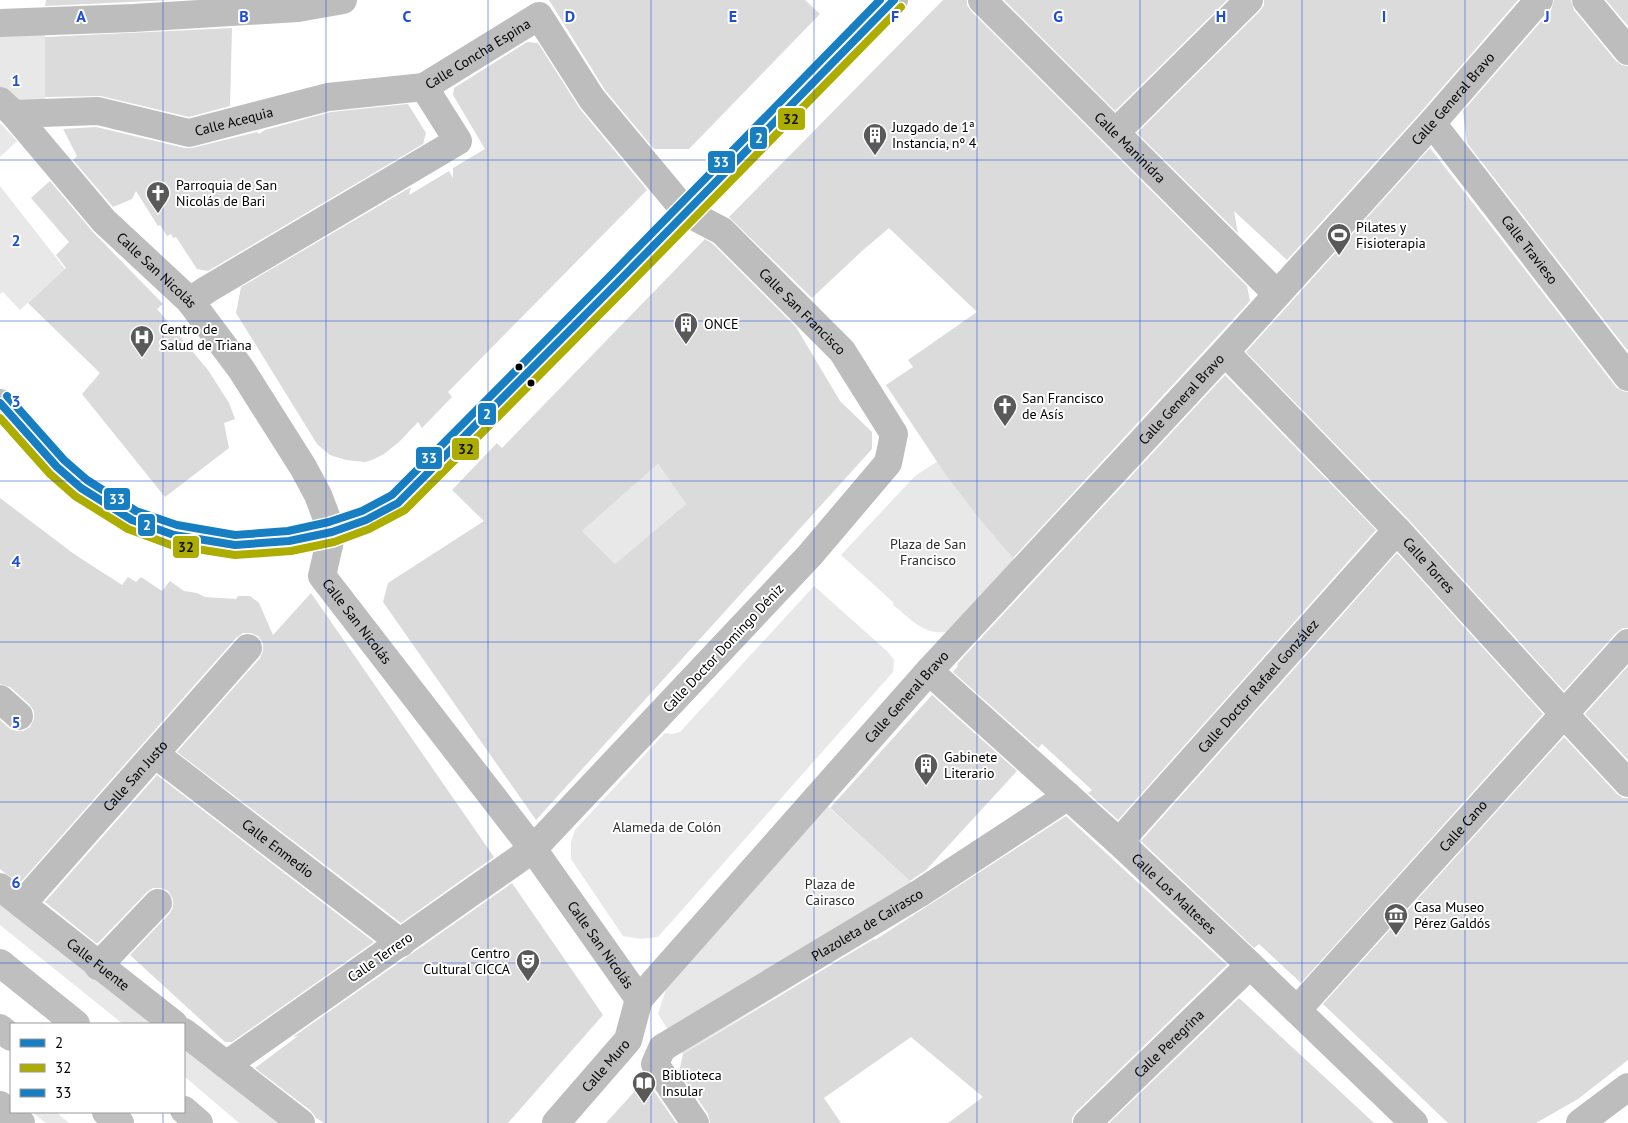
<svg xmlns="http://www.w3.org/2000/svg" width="1628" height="1123" font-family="'PT Sans',sans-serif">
	<rect width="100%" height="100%" fill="#fff"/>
	<g fill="#e8e8e8">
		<polygon points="0,30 76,33 45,35 45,102 9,101 0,91"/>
		<polygon points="0,123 17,141 0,157"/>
		<polygon points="0,186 65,269 20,310 3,292 0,294"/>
		<path d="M938,461L977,516L1019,564L947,632C923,635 911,619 893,605L894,603L841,555L915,476Z"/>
		<polygon points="658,464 686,504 615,564 582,531"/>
		<polygon points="814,586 888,652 894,660 893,672 658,937 640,939 623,936 571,859 571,842 575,830 665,733 672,734 680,732"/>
		<polygon points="826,805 931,900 683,1054 658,1014 667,986"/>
		<polygon points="0,901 155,1024 123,1024 0,925"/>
		<polygon points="184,1047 279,1123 239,1123 184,1076"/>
		<polygon points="32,1112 56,1112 69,1123 46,1123"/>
	</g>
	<g fill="#dbdbdb" fill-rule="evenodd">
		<polygon points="46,0 172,0 45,6"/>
		<polygon points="549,0 805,0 820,14 689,149 654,149 605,90"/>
		<polygon points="943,0 967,0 967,5 971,11 1247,286 1250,301 1013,558 977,516 944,472 886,385 913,367 908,360 977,312 889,228 862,251 812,298 729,217"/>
		<polygon points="1004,0 1227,0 1115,111"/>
		<polygon points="1264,0 1518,0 1420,113 1287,260 1234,211 1238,233 1137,133 1260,11 1264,5"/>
		<polygon points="1554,0 1571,0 1574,10 1616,61 1622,65 1628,66 1628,351 1467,143 1463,111 1551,10"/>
		<polygon points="1606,0 1628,0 1628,26"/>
		<polygon points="232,28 230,106 189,117 101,96 45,97 45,37"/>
		<polygon points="527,42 538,43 580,109 647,190 448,392 452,397 422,428 418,422 399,442 384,454 372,460 365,462 346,460 330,455 317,444 236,313 241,287 411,187 409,195 449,171 453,178 453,168 485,149 453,95 454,88"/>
		<polygon points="408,104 426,133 423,144 208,271 197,269 176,237 173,238 171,234 167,236 160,225 158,226 136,191 132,199 113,207 73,160 77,156 63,129 96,127 185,148 192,148 257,132 259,134 265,130 331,112"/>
		<polygon points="1430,148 1616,387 1622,391 1628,392 1628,628 1623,628 1616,633 1564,691 1408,519 1246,352"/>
		<polygon points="50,181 92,231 163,304 157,309 208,370 229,403 235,419 224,423 229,448 165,497 82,394 100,373 28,303 66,268 56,255 69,242 31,198"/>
		<path d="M705,239L713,244L796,327L840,401L872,432V449L536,820L383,602L388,583L484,521L452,490L497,443L502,448ZM658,464L686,504L615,564L582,531Z"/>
		<polygon points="1225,375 1376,530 1118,820 1088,793 1092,790 1042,744 1038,748 953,672 958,666 957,664"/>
		<polygon points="0,498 74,554 122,585 128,577 136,582 141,577 162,591 170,581 184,591 197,593 205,597 236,599 238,596 250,596 259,603 273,635 311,593 494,857 401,923 177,752 260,658 263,651 263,643 258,636 251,633 243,633 236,638 20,883 5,873 0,869 0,720 9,728 16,731 23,731 30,727 34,719 34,711 29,704 10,687 0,684"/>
		<polygon points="1397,553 1543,714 1301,983 1259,944 1254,948 1141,841"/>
		<polygon points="1628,666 1628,760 1585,714"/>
		<polygon points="932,695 1017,771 926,870 910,881 830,808"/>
		<polygon points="1564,737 1617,794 1623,798 1628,798 1628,1060 1578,1099 1536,1123 1448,1123 1323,1004"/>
		<polygon points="157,775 374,942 232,1042 225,1042 130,955 170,913 173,907 173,899 168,891 161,888 153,888 147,892 98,943 96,943 45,902"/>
		<polygon points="1066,816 1227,965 1076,1112 1072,1118 1072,1123 948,1123 983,1097 911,1037 824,1098 841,1123 710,1123 708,1114 679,1072 683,1054 874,939 875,940"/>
		<polygon points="512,883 603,1015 508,1123 324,1123 316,1118 311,1111 255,1068 298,1036 293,1037"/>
		<polygon points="1239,998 1331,1083 1374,1123 1109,1123"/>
		<polygon points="644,1081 649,1084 676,1123 606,1123"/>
	</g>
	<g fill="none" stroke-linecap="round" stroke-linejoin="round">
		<g stroke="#bdbdbd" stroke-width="28">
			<path id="s1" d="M982,0L1277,294"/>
			<polyline points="1586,0 1628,51"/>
			<polyline points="0,23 133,18 298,8 343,0"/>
			<path id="s2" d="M0,101L14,114L104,221L190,301L241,369L303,467L318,495L332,532L322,576L533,849L639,999"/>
			<path id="s3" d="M14,114L98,111L189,133L328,97L424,87"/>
			<path id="s4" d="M1432,123L1628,377"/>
			<polyline points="1116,132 1249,0"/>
			<path id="s5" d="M190,301L208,289L458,141L424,87L539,16L592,99L686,212L722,231L842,351L894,434L888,463L810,555L533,849L226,1065"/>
			<path id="s6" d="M1225,352L1397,530L1565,715L1628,783"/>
			<path id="s7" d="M929,671L1119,842L1250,965L1414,1123"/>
			<polyline points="0,699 19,716"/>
			<path id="s8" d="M155,754L401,943"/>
			<path id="s9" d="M1119,842L1397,530"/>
			<path id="s10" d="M0,887L174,1024"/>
			<path id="s11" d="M22,904L248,648"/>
			<polyline points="98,966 158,903"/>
			<path id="s12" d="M1297,1010L1628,643"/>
			<polyline points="184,1032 301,1123"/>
			<polyline points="0,1105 21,1123"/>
			<path id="s13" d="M556,1123L628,1040L639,999L929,671L1225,352L1432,123L1539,0"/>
			<path id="s14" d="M695,1123L655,1064L662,1048L920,893L1068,796"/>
			<path id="s15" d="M1087,1123L1250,965"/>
			<polyline points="1580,1123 1628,1087"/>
		</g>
		<g stroke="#bfbfbf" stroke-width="28">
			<polyline points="0,403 57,467 81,488 132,520 174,535 235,545 289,541 332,532 366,520 398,503 617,283 894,0"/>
			<polyline points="0,963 76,1024"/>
			<polyline points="0,1028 11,1037"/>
			<polyline points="184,1110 199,1123"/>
			<polyline points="106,1112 120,1123"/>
		</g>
		<g stroke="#fff" stroke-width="11">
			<polyline id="bus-1" points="0,403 57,467 81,488 132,520 174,535 235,545 289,541 332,532 366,520 398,503 617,283 894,0"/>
		</g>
		<g stroke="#fff" stroke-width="11">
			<polyline id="bus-2" points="0,418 50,474 75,496 128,529 171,545 235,555 291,551 334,542 369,529 405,510 624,290 901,7"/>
		</g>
		<g stroke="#fff" stroke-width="11">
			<polyline id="bus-3" points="7,396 64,460 87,480 136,511 177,525 235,535 288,531 329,522 362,511 392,495 610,276 880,0"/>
		</g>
		<use href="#bus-1" stroke="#187ec2" stroke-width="8"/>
		<use href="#bus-2" stroke="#adad00" stroke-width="8"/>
		<use href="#bus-3" stroke="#187ec2" stroke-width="8"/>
	</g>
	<path fill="none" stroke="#1d4ed8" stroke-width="1" stroke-opacity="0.55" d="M163,0V1024M326,0V1123M488,0V1123M651,0V1123M814,0V1123M977,0V1123M1140,0V1123M1302,0V1123M1465,0V1123M0,160H1628M0,321H1628M0,481H1628M0,642H1628M0,802H1628M0,963H1628M163,1112V1123"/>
	<defs>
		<g id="building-pin" transform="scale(1.25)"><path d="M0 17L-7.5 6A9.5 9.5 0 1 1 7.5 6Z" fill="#595959" stroke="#fff"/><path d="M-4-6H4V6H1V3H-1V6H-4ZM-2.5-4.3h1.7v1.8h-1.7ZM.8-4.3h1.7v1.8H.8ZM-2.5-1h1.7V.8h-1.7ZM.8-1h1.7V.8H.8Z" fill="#fff"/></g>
		<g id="church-pin" transform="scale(1.25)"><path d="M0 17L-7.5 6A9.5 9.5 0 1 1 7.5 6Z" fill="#595959" stroke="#fff"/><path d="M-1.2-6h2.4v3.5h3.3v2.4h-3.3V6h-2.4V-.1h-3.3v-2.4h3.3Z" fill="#fff"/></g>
		<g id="stadium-pin" transform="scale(1.25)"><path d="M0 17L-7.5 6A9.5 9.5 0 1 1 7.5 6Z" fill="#595959" stroke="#fff"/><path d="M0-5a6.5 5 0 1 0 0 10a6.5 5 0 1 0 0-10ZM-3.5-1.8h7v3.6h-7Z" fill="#fff"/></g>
		<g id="hospital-pin" transform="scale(1.25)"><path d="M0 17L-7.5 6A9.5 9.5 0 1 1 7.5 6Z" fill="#595959" stroke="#fff"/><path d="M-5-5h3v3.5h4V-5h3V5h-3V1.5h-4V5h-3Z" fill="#fff"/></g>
		<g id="museum-pin" transform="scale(1.25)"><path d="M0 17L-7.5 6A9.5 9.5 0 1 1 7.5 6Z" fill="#595959" stroke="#fff"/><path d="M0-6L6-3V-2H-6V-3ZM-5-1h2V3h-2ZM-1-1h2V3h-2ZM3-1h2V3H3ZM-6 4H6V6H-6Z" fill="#fff"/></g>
		<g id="theatre-pin" transform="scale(1.25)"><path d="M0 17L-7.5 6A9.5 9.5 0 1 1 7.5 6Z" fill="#595959" stroke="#fff"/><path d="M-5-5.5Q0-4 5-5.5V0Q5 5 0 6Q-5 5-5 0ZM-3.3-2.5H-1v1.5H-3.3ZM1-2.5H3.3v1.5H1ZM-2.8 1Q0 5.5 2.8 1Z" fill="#fff"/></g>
		<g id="library-pin" transform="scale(1.25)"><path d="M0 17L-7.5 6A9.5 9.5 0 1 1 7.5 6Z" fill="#595959" stroke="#fff"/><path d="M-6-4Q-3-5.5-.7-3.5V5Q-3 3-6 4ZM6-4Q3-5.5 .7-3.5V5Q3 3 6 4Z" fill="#fff"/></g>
	</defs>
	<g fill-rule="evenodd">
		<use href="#building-pin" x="875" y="135"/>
		<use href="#church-pin" x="158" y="193"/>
		<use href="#stadium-pin" x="1339" y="235"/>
		<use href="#building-pin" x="686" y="324"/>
		<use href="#hospital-pin" x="142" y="337"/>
		<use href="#church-pin" x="1005" y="406"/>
		<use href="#building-pin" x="926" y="765"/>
		<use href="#museum-pin" x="1396" y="915"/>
		<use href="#theatre-pin" x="528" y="961"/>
		<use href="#library-pin" x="644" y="1083"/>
	</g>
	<g fill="#000" stroke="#fff" stroke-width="2">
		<circle cx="519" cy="367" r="4.5"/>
		<circle cx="531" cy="383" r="4.5"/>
	</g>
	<g text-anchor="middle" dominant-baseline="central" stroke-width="4" stroke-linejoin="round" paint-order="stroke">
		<g font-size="14" fill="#000" stroke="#fff">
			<text stroke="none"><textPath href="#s5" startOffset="439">Calle Concha Espina</textPath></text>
			<text stroke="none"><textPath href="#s13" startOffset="1366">Calle General Bravo</textPath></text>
			<text stroke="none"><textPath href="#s3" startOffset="224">Calle Acequia</textPath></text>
			<text stroke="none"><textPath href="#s1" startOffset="209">Calle Maninidra</textPath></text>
			<text stroke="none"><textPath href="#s4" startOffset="160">Calle Travieso</textPath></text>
			<text stroke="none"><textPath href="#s2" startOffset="231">Calle San Nicolás</textPath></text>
			<text stroke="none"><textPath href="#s5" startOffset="911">Calle San Francisco</textPath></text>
			<text stroke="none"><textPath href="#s13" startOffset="961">Calle General Bravo</textPath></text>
			<text stroke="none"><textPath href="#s6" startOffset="295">Calle Torres</textPath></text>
			<text stroke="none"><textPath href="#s2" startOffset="651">Calle San Nicolás</textPath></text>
			<text transform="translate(723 648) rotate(-47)">Calle Doctor Domingo Déniz</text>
			<text stroke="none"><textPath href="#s9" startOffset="209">Calle Doctor Rafael González</textPath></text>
			<text stroke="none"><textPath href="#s13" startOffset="556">Calle General Bravo</textPath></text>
			<text stroke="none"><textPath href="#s11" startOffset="171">Calle San Justo</textPath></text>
			<text stroke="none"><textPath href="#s12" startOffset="248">Calle Cano</textPath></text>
			<text stroke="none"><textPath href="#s8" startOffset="155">Calle Enmedio</textPath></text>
			<text stroke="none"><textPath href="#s7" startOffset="331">Calle Los Malteses</textPath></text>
			<text stroke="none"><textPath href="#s14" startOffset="328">Plazoleta de Cairasco</textPath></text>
			<text stroke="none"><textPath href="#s2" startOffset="1056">Calle San Nicolás</textPath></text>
			<text transform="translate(380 957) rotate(-35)">Calle Terrero</text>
			<text stroke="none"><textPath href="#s10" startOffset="125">Calle Fuente</textPath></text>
			<text stroke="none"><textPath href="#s15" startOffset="114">Calle Peregrina</textPath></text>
			<text stroke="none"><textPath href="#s13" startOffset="76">Calle Muro</textPath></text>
		</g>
		<g font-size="14" fill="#000" stroke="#fff" text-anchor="start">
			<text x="892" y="127">Juzgado de 1ª<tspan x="892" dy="16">Instancia, nº 4</tspan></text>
			<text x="176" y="185">Parroquia de San<tspan x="176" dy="16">Nicolás de Bari</tspan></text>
			<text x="1356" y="227">Pilates y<tspan x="1356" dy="16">Fisioterapia</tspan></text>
			<text x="704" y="324">ONCE</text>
			<text x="160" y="329">Centro de<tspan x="160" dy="16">Salud de Triana</tspan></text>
			<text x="1022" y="398">San Francisco<tspan x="1022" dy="16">de Asís</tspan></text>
			<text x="944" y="757">Gabinete<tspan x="944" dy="16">Literario</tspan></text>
			<text x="1414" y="907">Casa Museo<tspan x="1414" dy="16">Pérez Galdós</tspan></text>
			<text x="510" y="953" text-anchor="end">Centro<tspan x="510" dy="16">Cultural CICCA</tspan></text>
			<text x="662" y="1075">Biblioteca<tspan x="662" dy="16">Insular</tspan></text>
		</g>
		<g font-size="14" fill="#2c2c2c" stroke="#fff">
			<text x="928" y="544">Plaza de San<tspan x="928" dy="16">Francisco</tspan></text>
			<text x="667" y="827">Alameda de Colón</text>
			<text x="830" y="884">Plaza de<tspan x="830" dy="16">Cairasco</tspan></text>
		</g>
	</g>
	<g font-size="16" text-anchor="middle" font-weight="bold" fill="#1d4ed8" stroke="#fff" stroke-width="4" stroke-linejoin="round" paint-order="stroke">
		<text x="81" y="22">A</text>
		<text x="244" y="22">B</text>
		<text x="407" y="22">C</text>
		<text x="570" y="22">D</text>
		<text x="733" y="22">E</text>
		<text x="895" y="22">F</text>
		<text x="1058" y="22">G</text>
		<text x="1221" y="22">H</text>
		<text x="1384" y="22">I</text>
		<text x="1547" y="22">J</text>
		<text x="16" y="86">1</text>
		<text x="16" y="246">2</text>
		<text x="16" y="407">3</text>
		<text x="16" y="567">4</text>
		<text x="16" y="728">5</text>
		<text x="16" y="888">6</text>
	</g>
	<g stroke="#fff" stroke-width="2">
		<rect x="777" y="107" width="29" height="24" rx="5" fill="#adad00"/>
		<rect x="749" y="126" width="19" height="24" rx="5" fill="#187ec2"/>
		<rect x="707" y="150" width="29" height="24" rx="5" fill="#187ec2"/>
		<rect x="477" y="402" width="20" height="24" rx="5" fill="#187ec2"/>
		<rect x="451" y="437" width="29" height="24" rx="5" fill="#adad00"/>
		<rect x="415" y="446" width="28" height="24" rx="5" fill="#187ec2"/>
		<rect x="103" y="487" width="28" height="24" rx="5" fill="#187ec2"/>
		<rect x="137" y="513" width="19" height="24" rx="5" fill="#187ec2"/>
		<rect x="172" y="535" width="28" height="24" rx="5" fill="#adad00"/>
	</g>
	<g font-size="14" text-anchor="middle" font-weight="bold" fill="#fff">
		<text x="759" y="143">2</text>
		<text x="721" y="167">33</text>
		<text x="487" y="419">2</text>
		<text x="429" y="463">33</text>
		<text x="117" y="504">33</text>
		<text x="147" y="530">2</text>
	</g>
	<g font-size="14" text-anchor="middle" font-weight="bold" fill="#111">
		<text x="791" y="124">32</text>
		<text x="466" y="454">32</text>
		<text x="186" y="552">32</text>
	</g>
	<rect x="10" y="1023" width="175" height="90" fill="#ffffff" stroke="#999999"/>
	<rect x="20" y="1039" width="25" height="8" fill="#187ec2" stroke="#999999"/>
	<text x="55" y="1048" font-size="15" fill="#000000">2</text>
	<rect x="20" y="1064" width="25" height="8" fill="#adad00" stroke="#999999"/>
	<text x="55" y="1073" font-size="15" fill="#000000">32</text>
	<rect x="20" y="1089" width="25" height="8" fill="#187ec2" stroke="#999999"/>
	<text x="55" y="1098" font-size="15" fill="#000000">33</text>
</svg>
